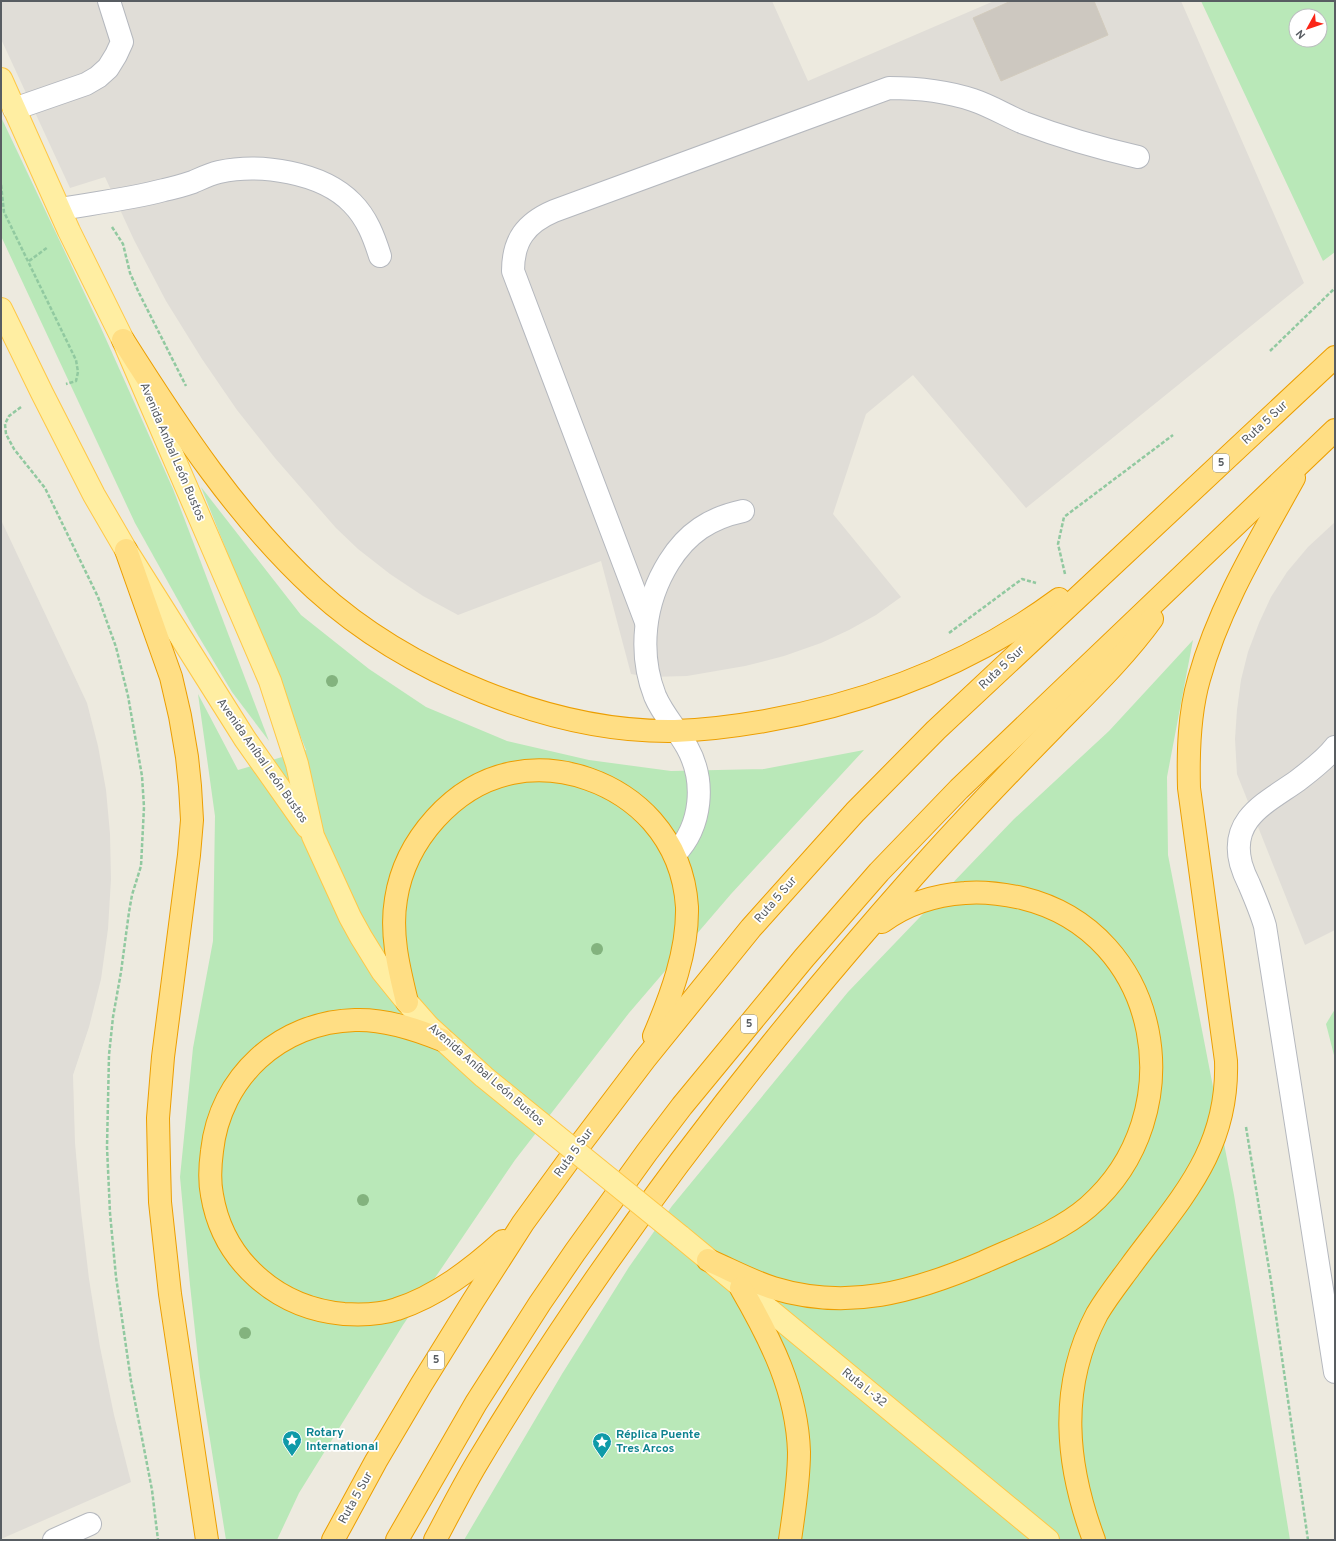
<svg xmlns="http://www.w3.org/2000/svg" width="1336" height="1541" font-family="Overpass,sans-serif">
	<rect width="100%" height="100%" fill="#edeadf"/>
	<g fill="#e0ddd7">
		<polygon points="1,1 772,1 808,81 994,1 1181,1 1304,283 1026,508 913,375 866,414 833,514 901,597 876,615 849,630 821,643 784,656 745,666 687,676 649,677 631,674 601,561 458,615 423,596 390,574 358,549 336,528 275,458 237,410 202,359 166,301 134,240 105,177 70,188 1,39"/>
		<polygon points="1,520 87,703 98,746 106,790 110,834 111,879 108,929 101,979 89,1027 73,1075 75,1143 81,1211 89,1279 100,1347 114,1415 131,1482 1,1539"/>
		<polygon points="1335,522 1335,930 1305,945 1237,774 1235,739 1237,710 1241,680 1248,652 1259,623 1271,597 1287,572 1308,547"/>
	</g>
	<g fill="#b9e8b8" fill-rule="evenodd">
		<path d="M1201,1H1335V252L1323,261ZM1296,16H1320V40H1296Z"/>
		<polygon points="1,117 101,328 173,489 269,741 232,692 193,627 135,523 1,236"/>
		<polygon points="201,487 301,615 369,669 426,707 507,741 589,760 671,771 764,769 864,750 731,894 629,1013 515,1160 403,1325 299,1493 277,1540 226,1540 200,1377 190,1285 180,1177 193,1048 213,941 215,816 198,694 238,770 306,750"/>
		<polygon points="1193,640 1167,777 1168,855 1234,1195 1290,1540 464,1540 562,1374 629,1267 672,1206 848,992 1014,819 1109,731"/>
		<polygon points="1335,1009 1335,1059 1326,1024"/>
	</g>
	<polygon fill="#cdc8c0" stroke="#d2cbbd" points="1011,1 1094,1 1108,35 1001,81 973,18"/>
	<g fill="none" stroke-linecap="round" stroke-linejoin="round">
		<g stroke="#b5b8be" stroke-width="24">
			<g id="minor">
				<polyline points="14,109 86,84 98,77 108,68 116,55 122,42 109,1"/>
				<path d="M60,209C95,203 130,199 164,190C174,188 184,185 193,182C202,178 210,174 219,172C260,163 322,172 352,203C367,218 374,237 380,256"/>
				<path d="M646,622L513,271C513,240 526,223 554,211L889,88C918,88 946,91 973,100C991,106 1007,116 1024,123C1061,137 1099,148 1138,157"/>
				<path d="M1335,747C1325,760 1310,771 1297,781C1266,803 1229,819 1241,864C1243,871 1246,878 1249,884C1255,898 1261,912 1265,926L1335,1372"/>
				<path d="M675,854C702,826 706,781 687,747C677,729 663,715 655,696C638,652 644,602 669,562C687,533 710,518 743,511"/>
				<polyline points="54,1540 90,1524"/>
			</g>
		</g>
		<g stroke="#ffc846" stroke-width="24">
			<g id="major">
				<polyline points="1,79 69,231 123,340 270,681 297,764 313,836 350,917 361,937 382,971 407,1002 429,1027 484,1077 516,1103"/>
				<polyline points="1,309 42,393 94,495 126,550 245,739 307,827"/>
				<polyline points="680,1236 1048,1540"/>
			</g>
		</g>
		<g stroke="#ec9e00" stroke-width="24">
			<g id="highway">
				<path d="M123,340C180,430 237,517 315,589C406,672 552,733 675,731C705,730 736,726 765,721C873,702 971,664 1059,599"/>
				<polyline points="126,550 171,677 180,716 187,757 190,786 192,820 189,855 163,1057 158,1118 159,1164 160,1202 170,1294 207,1540"/>
				<path d="M407,1002C399,969 390,934 396,899C405,841 453,785 512,773C563,763 618,783 652,821C673,845 685,875 687,907C688,951 671,996 654,1036"/>
				<path d="M442,1040C415,1029 385,1019 355,1020C280,1022 220,1077 212,1151C210,1166 209,1180 212,1195C223,1261 277,1308 344,1314C361,1315 380,1315 397,1309C437,1296 472,1269 503,1241"/>
				<path d="M708,1260C729,1269 751,1281 773,1288C848,1311 914,1292 984,1262C1019,1246 1059,1232 1088,1207C1194,1115 1163,932 1022,898C1003,894 985,891 965,893C936,895 906,904 882,922"/>
				<path d="M741,1288C771,1340 797,1391 799,1452C799,1482 794,1511 790,1540"/>
				<polyline points="333,1540 376,1461 421,1385 473,1301 523,1223 582,1142 645,1059 751,928 855,812 936,730 1335,357"/>
				<polyline points="397,1540 476,1403 540,1303 575,1252 647,1152 682,1106 804,958 879,872 959,789 1335,430"/>
				<path d="M435,1540C449,1514 462,1488 477,1463C602,1254 751,1060 912,878C958,826 1005,777 1053,728C1087,693 1123,659 1152,619"/>
				<path d="M1094,1540C1066,1465 1058,1388 1097,1314C1107,1297 1119,1282 1130,1267C1180,1199 1229,1151 1226,1061L1189,788C1188,751 1189,714 1199,679C1219,607 1258,543 1294,478"/>
			</g>
		</g>
		<g stroke="#91c9a0" stroke-width="2.5" stroke-dasharray="4 2" stroke-linecap="butt">
			<polyline points="1,185 4,212 76,360 78,372 76,381 66,384"/>
			<polyline points="112,227 123,244 130,273 139,293 186,386"/>
			<polyline points="29,261 48,247"/>
			<polyline points="1270,351 1335,288"/>
			<polyline points="21,407 9,416 5,424 6,434 14,449 45,488 98,597 116,647 128,696 142,776 144,807 141,866 132,895 129,912 121,972 113,1017 109,1055 107,1147 110,1213 116,1277 131,1381 152,1490 158,1540"/>
			<polyline points="1065,574 1058,544 1064,517 1173,435"/>
			<polyline points="949,633 1022,579 1036,583"/>
			<polyline points="1246,1127 1271,1281 1308,1540"/>
		</g>
		<use href="#minor" stroke="#fff" stroke-width="22"/>
		<use href="#major" stroke="#ffeea2" stroke-width="22"/>
		<use href="#highway" stroke="#ffde84" stroke-width="22"/>
		<g stroke="#ffc846" stroke-width="24" stroke-linecap="butt">
			<polyline id="major-bridge" points="516,1103 680,1236"/>
		</g>
		<use href="#major-bridge" stroke="#ffeea2" stroke-width="22"/>
	</g>
	<g fill="#83b37e">
		<circle cx="332" cy="681" r="6"/>
		<circle cx="597" cy="949" r="6"/>
		<circle cx="363" cy="1200" r="6"/>
		<circle cx="245" cy="1333" r="6"/>
	</g>
	<defs>
		<g id="sight-pin" transform="scale(1)"><path d="M0 17L-7.5 6A9.5 9.5 0 1 1 7.5 6Z" fill="#0f9aa8" stroke="#fff"/><path d="M0-6L1.8-2.2L6-1.7L2.9 1.2L3.7 5.4L0 3.3L-3.7 5.4L-2.9 1.2L-6-1.7L-1.8-2.2Z" fill="#fff"/></g>
	</defs>
	<g fill-rule="evenodd">
		<use href="#sight-pin" x="292" y="1440"/>
		<use href="#sight-pin" x="602" y="1442"/>
	</g>
	<g text-anchor="middle" dominant-baseline="central" stroke-width="3.5" stroke-linejoin="round" paint-order="stroke">
		<g fill="#fff" stroke="#8a8e91" stroke-width="1">
			<rect x="1213" y="454" width="16" height="18" rx="3"/>
			<rect x="741" y="1015" width="16" height="18" rx="3"/>
			<rect x="428" y="1351" width="16" height="18" rx="3"/>
		</g>
		<g font-size="11" font-weight="bold" fill="#585d62">
			<text x="1221" y="463">5</text>
			<text x="749" y="1024">5</text>
			<text x="436" y="1360">5</text>
		</g>
		<g font-size="12" fill="#585d62" stroke="#fff">
			<text transform="translate(1265 423) rotate(-43)">Ruta 5 Sur</text>
			<text transform="translate(172 452) rotate(67)">Avenida Aníbal León Bustos</text>
			<text transform="translate(1002 668) rotate(-43)">Ruta 5 Sur</text>
			<text transform="translate(262 761) rotate(55)">Avenida Aníbal León Bustos</text>
			<text transform="translate(776 900) rotate(-49)">Ruta 5 Sur</text>
			<text transform="translate(486 1075) rotate(41)">Avenida Aníbal León Bustos</text>
			<text transform="translate(574 1153) rotate(-54)">Ruta 5 Sur</text>
			<text transform="translate(864 1388) rotate(39)">Ruta L-32</text>
			<text transform="translate(356 1498) rotate(-61)">Ruta 5 Sur</text>
		</g>
		<g font-size="12" font-weight="bold" fill="#0d838f" stroke="#fff" text-anchor="start">
			<text x="306" y="1433">Rotary<tspan x="306" dy="14">International</tspan></text>
			<text x="616" y="1435">Réplica Puente<tspan x="616" dy="14">Tres Arcos</tspan></text>
		</g>
	</g>
	<rect width="1336" height="1541" fill="none" stroke="#585d62" stroke-width="4"/>
	<g transform="translate(1308 28) rotate(230)"><circle r="19" fill="#ffffff" stroke="#bcbec0"/>
	<path d="M0-3L7 15L0 10L-7 15Z" fill="#fb2517"/>
	<text y="-6" font-size="11" font-weight="bold" text-anchor="middle" fill="#585d62">N</text>
	</g>
</svg>
